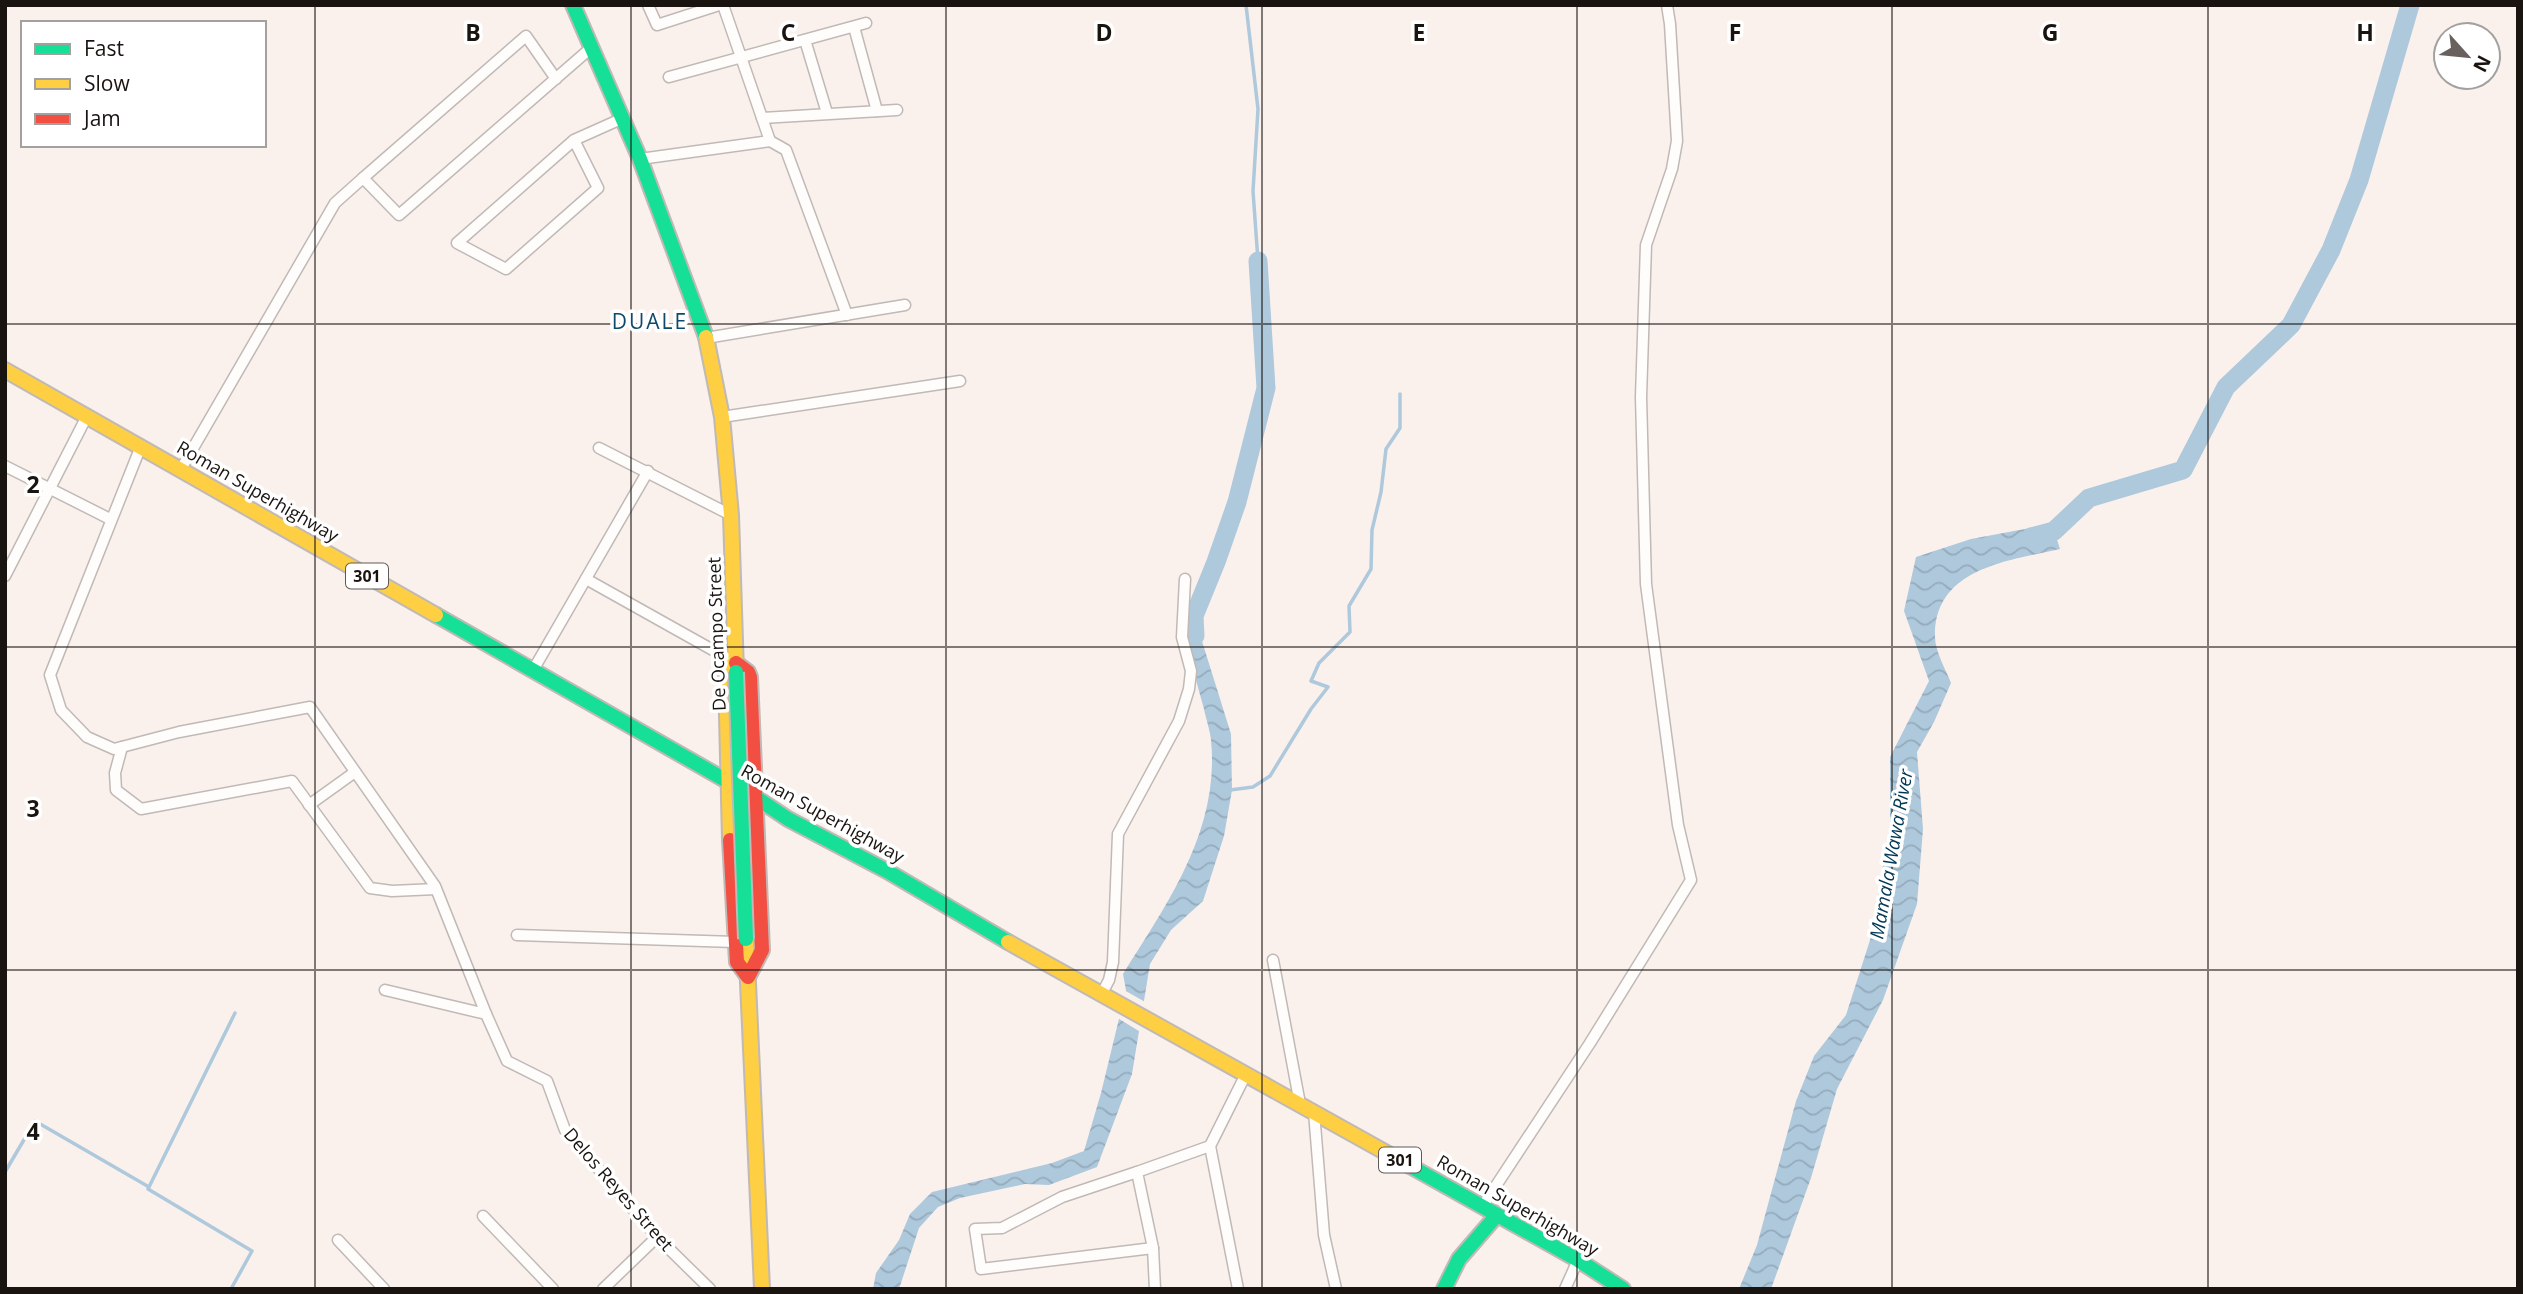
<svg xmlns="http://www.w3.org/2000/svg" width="2523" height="1294" font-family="'Open Sans',sans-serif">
	<defs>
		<pattern id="water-waves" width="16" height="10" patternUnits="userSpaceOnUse" patternTransform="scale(1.75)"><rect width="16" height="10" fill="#aec8dc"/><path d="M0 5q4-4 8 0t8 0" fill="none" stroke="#95abbc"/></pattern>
	</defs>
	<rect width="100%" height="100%" fill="#faf1ed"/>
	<g fill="url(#water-waves)">
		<path d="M2052,524L2060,549C2008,561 1934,568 1935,637C1935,651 1946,670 1951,683L1934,722L1917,752L1923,829L1917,904L1883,1000L1837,1089L1811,1178L1771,1289H1739L1757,1245L1796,1101L1814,1056L1846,1015L1871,937L1890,823V757L1929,681L1904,611L1916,557L1971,539Z"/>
		<path d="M1187,610L1202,615L1201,638L1231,734L1232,790L1224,836L1203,901L1171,930L1150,964L1132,1074L1097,1167L1049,1185L1025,1184L960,1198L938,1207L919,1228L899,1289H873L876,1273L899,1240L910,1214L932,1192L1052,1163L1084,1151L1101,1093L1126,990L1123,974C1168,902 1220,830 1211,740C1210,730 1206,719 1204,709C1195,676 1185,644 1187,610Z"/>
	</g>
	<polygon fill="#faf1ed" points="1124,990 1147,1003 1142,1033 1116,1017"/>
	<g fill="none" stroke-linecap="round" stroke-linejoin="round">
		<g stroke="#aec8dc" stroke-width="3.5">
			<polyline points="1246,5 1258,109 1253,191 1258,261"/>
			<polyline points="1230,790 1253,787 1270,776 1311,709 1328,687 1311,681 1319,663 1350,632 1349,606 1371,569 1372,530 1381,492 1386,449 1400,428 1400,394"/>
			<polyline points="5,1172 35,1121 149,1187"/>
			<polyline points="231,1289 252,1251 148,1189 235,1013"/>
		</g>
		<g stroke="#aec8dc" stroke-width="19">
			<polyline points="2031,537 2054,531 2089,498 2183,470 2226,387 2291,325 2331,250 2359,180 2410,5"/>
			<polyline points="1195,636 1194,616 1216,562 1237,502 1266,388 1258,261"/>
		</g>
		<g stroke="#c0b9b5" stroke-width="13">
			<g id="street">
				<polyline points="648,5 657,25 719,5"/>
				<polyline points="723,5 770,141"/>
				<polyline points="854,27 877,111"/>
				<polyline points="805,40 827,113"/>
				<polyline points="669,77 866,23"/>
				<polyline points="556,79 526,36 363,178 399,215 592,47"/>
				<polyline points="762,118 897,110"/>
				<polyline points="574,140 598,188 506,269 457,243 574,140 621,119"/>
				<polyline points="640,159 770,141 786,150 847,315"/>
				<polyline points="706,338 905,305"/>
				<polyline points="722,417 960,381"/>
				<polyline points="141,446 50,675 61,710 87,737 114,749 179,732 310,707 435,886 486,1014"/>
				<polyline points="599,448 731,515"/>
				<polyline points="5,466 110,519"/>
				<polyline points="181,469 335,203 363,178"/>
				<polyline points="5,576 87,416"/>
				<polyline points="586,579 736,663"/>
				<polyline points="532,672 648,471"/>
				<polyline points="122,747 115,773 116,790 141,809 292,781 370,888 392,891 436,889"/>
				<polyline points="309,805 355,772"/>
				<polyline points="517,935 735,942"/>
				<polyline points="1273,960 1300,1104"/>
				<polyline points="385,990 486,1014 507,1061 547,1081 565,1130 657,1237 710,1289"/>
				<polyline points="1101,995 1109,980 1113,962 1118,834 1179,721 1189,689 1191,671 1182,637 1185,579"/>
				<polyline points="1314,1112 1324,1235 1336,1289"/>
				<polyline points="1137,1172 1062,1197 1002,1228 975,1229 981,1269 1153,1248"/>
				<polyline points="1482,1207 1590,1043 1691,880 1678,825 1646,584 1641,397 1646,245 1672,169 1677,141 1670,24 1667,5"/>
				<polyline points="483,1216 553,1289"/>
				<polyline points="338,1240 384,1289"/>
				<polyline points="603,1289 657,1237"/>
				<polyline points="1155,1289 1153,1248 1137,1172 1210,1146"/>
				<polyline points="1238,1289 1210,1146 1246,1074"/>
				<polyline points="1565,1289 1578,1260"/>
			</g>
		</g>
		<g stroke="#c0b9b5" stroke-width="18">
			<g id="fast">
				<polyline points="573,5 640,159 706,337"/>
				<polyline points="436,615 755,797 788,819 887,871 1008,942"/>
				<polyline points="1410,1166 1578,1260 1623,1289"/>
				<polyline points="1444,1289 1459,1259 1497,1215"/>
			</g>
		</g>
		<g stroke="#c0b9b5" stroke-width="18">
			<g id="slow">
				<polyline points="706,337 722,417 731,515 736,672"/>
				<polyline points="5,370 436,615"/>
				<polyline points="730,840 726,674 728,668 736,663"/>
				<polyline points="746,939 762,1289"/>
				<polyline points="1008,942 1410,1166"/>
			</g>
		</g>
		<g stroke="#c0b9b5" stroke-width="18">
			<polyline id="jam" points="730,840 737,962 748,977 762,950 750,677 748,672 736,663"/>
		</g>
		<use href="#street" stroke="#fefdfc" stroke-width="10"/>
		<use href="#fast" stroke="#16e098" stroke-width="14"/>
		<use href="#slow" stroke="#ffcf43" stroke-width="14"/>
		<use href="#jam" stroke="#f24e42" stroke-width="14"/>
		<g stroke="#c0b9b5" stroke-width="18" stroke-linecap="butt">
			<polyline id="fast-bridge" points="736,672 746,939"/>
		</g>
		<use href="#fast-bridge" stroke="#16e098" stroke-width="14"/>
	</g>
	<path fill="none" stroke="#1a1411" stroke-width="2" stroke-opacity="0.55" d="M315,5V1289M631,5V1289M946,5V1289M1262,5V1289M1577,5V1289M1892,5V1289M2208,5V1289M5,324H2518M5,647H2518M5,970H2518"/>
	<g text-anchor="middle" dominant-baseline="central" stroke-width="7" stroke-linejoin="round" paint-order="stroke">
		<g fill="#fff" stroke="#5f5a58" stroke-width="2">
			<rect x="346" y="563.5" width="42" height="25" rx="5"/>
			<rect x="1379" y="1147.5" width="42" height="25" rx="5"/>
		</g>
		<g font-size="16" font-weight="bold" fill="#1a1411">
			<text x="367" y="576">301</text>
			<text x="1400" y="1160">301</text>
		</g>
		<g font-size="18" fill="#1a1411" stroke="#fff">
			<text transform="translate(258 491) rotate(30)">Roman Superhighway</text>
			<text transform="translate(716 634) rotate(-92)">De Ocampo Street</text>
			<text transform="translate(823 813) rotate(29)">Roman Superhighway</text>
			<text transform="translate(619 1189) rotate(49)">Delos Reyes Street</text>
			<text transform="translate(1518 1205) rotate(30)">Roman Superhighway</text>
		</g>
		<g font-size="19" font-style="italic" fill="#013754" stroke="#fff">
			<text transform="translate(1891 854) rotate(-80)">Mamala Wawa River</text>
		</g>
		<g font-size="21" letter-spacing="2" fill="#0e496a" stroke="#fff">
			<text x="650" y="321">DUALE</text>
		</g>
	</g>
	<g font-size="23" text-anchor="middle" font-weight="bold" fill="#1a1411" stroke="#fff" stroke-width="7" stroke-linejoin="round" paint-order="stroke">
		<text x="473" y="41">B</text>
		<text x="788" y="41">C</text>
		<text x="1104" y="41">D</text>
		<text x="1419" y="41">E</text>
		<text x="1735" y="41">F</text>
		<text x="2050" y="41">G</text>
		<text x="2365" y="41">H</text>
		<text x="33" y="493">2</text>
		<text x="33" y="817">3</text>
		<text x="33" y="1140">4</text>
	</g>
	<rect width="2523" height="1294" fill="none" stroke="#1a1411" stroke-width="14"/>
	<rect x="21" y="21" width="245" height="126" fill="#ffffff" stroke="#a3a1a0" stroke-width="2"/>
	<rect x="35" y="44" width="35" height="10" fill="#16e098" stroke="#a3a1a0" stroke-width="2"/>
	<text x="84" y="56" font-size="21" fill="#1a1411">Fast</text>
	<rect x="35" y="79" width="35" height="10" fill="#ffcf43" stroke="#a3a1a0" stroke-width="2"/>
	<text x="84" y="91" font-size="21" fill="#1a1411">Slow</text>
	<rect x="35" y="114" width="35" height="10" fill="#f24e42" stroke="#a3a1a0" stroke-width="2"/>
	<text x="84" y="126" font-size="21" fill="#1a1411">Jam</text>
	<g transform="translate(2467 56) rotate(117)"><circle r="33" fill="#ffffff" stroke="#a3a1a0" stroke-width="2"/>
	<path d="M0-5L12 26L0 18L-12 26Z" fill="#68615e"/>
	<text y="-10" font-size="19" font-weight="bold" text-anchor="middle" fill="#1a1411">N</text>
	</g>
</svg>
